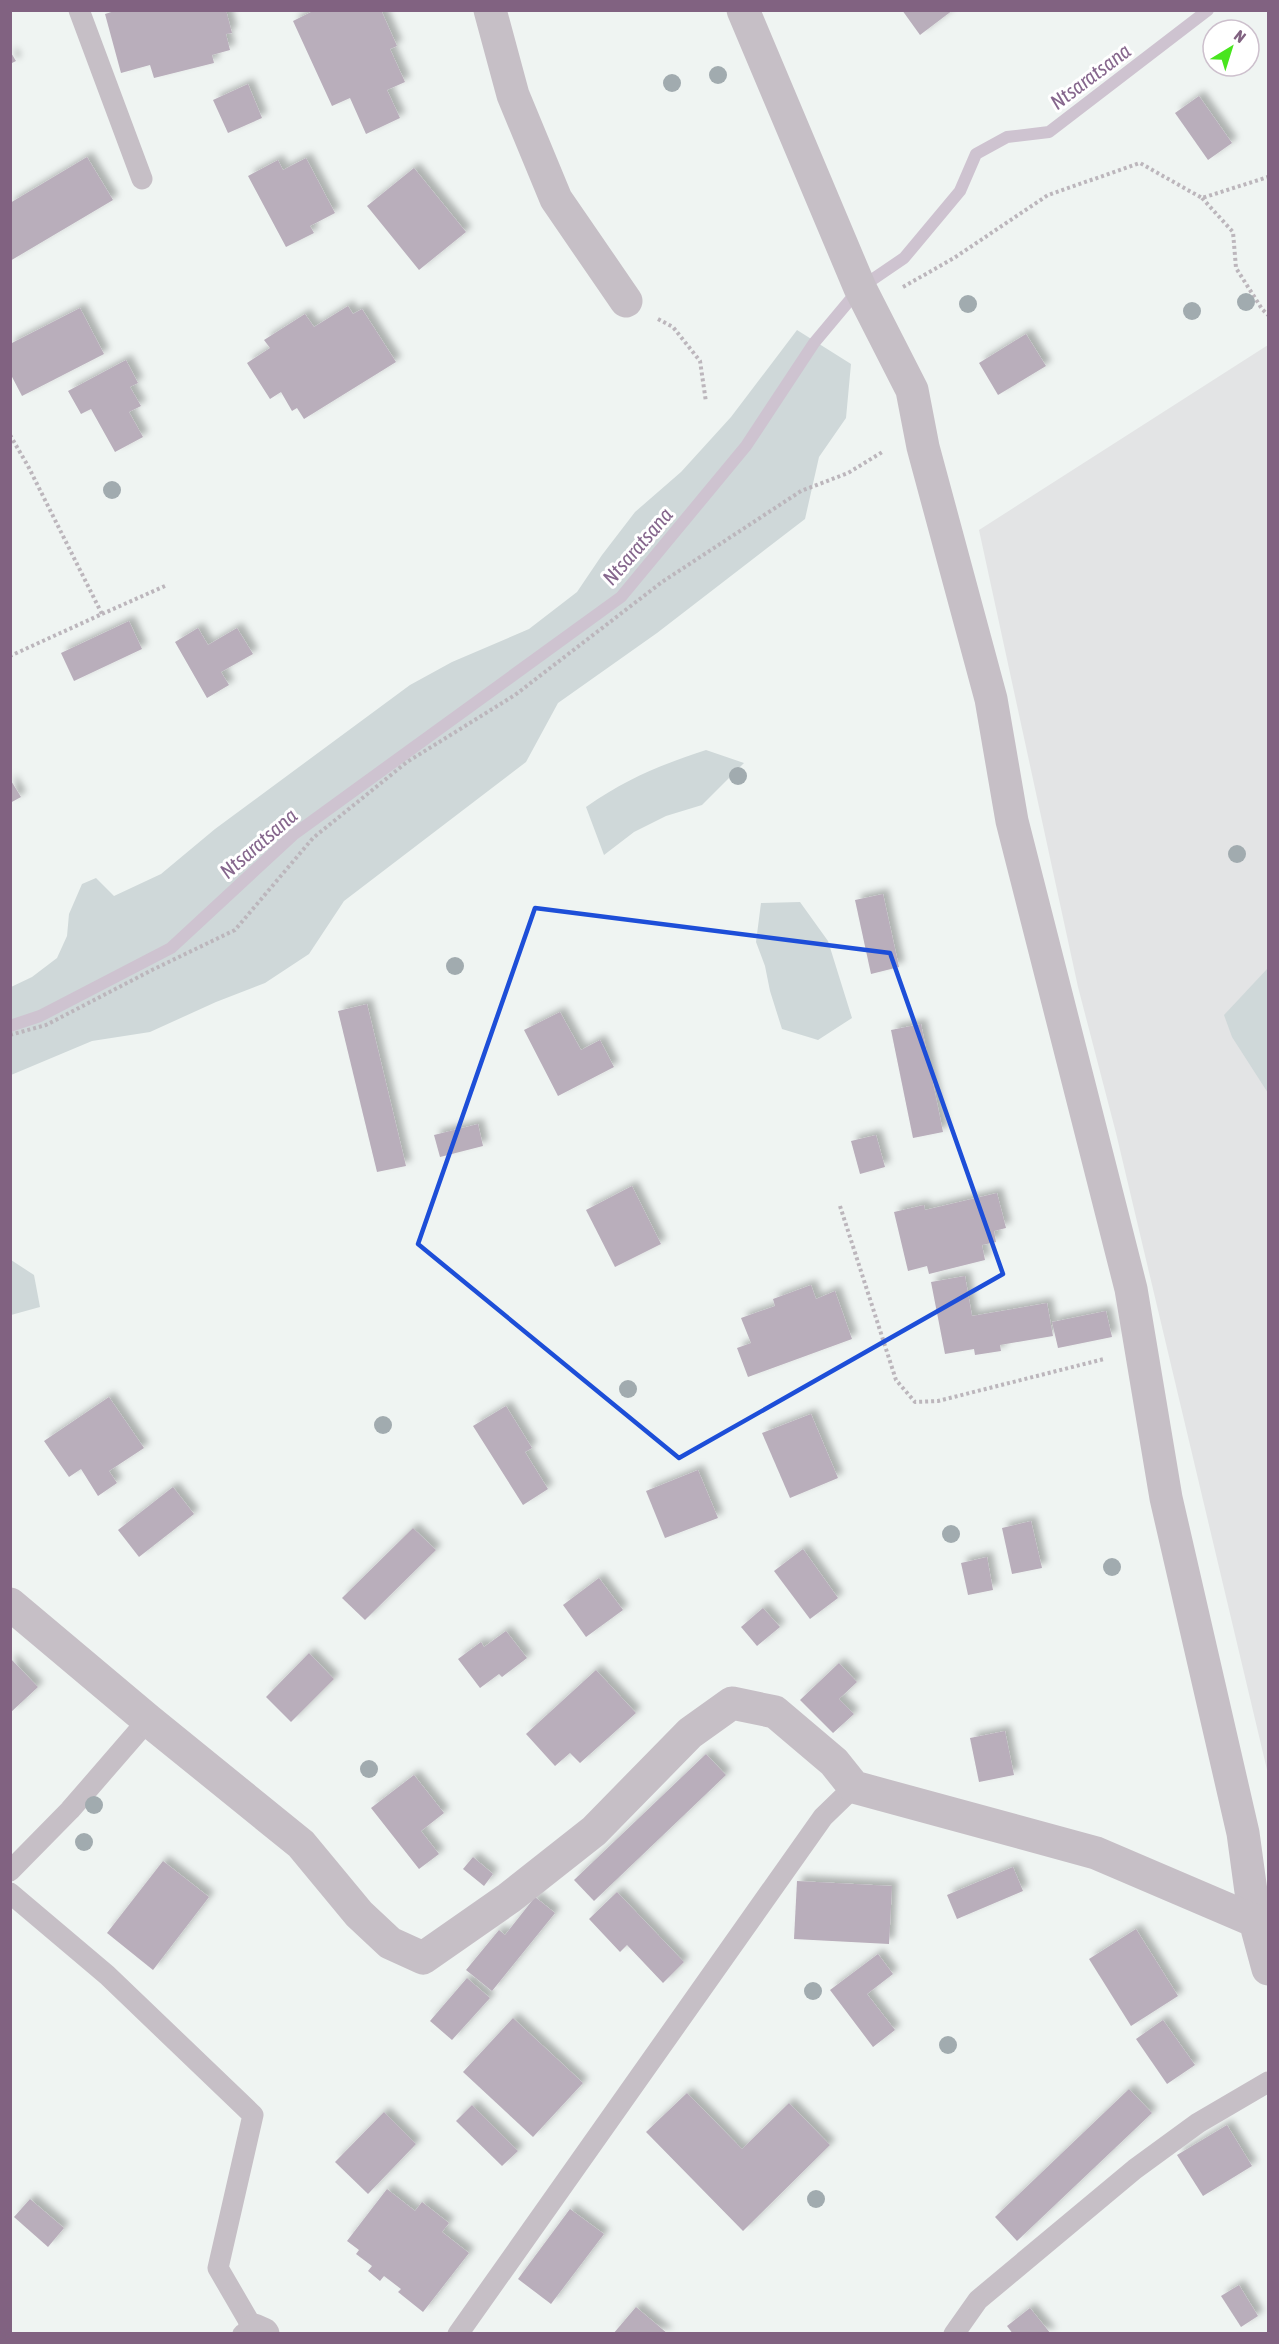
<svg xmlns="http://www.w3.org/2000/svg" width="1279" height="2344" font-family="'Asap Condensed',sans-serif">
	<defs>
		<filter id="shadow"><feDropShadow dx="5.5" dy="-5.5" stdDeviation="3" flood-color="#0004"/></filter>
	</defs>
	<rect width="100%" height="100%" fill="#eff4f2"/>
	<polygon fill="#e3e4e5" points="1268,345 1268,1774 1116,1133 1078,987 979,530"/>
	<g fill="#cfd8d9">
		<polygon points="797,330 851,364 846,418 819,457 805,519 657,633 558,703 526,762 344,901 309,954 265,983 216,1002 150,1032 92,1041 11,1075 11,987 32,977 57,958 67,936 69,914 82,884 96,878 114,896 161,874 215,829 410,685 452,662 529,629 577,592 602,555 635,512 681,472 731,417"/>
		<path d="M706,750L744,763L702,805L666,816L634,832L604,855L586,807C628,778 658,766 706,750Z"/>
		<polygon points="800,902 828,941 852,1018 818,1040 782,1029 770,991 765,966 756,942 761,903"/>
		<polygon points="1268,968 1268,1093 1232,1037 1224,1015"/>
		<polygon points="11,1260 34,1275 40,1307 11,1315"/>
	</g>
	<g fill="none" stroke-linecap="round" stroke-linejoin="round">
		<polyline stroke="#cec3d0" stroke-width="12" points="10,1026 40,1016 171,948 293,835 621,597 746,446 814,343 860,288 904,258 960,191 976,154 1007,137 1049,132 1208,10"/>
	</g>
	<g fill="#b9aebb" filter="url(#shadow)">
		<polygon points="118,10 226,10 232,33 226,34 230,50 212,55 214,63 154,78 150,65 121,73 105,14"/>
		<polygon points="315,10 381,10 397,46 390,49 405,82 387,90 400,118 366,134 350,98 332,106 293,21"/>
		<polygon points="902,10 953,10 920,35"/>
		<polygon points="10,51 16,61 10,64"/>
		<polygon points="248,84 262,118 228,133 213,100"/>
		<polygon points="1199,96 1232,143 1208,160 1175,113"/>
		<polygon points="87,157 113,200 10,261 10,203"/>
		<polygon points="306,158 335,213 310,226 314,233 286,247 248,176 278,160 283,170"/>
		<polygon points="414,168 466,232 419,270 367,206"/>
		<polygon points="348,306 353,314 362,309 396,362 304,419 297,408 292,411 281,392 270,399 247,363 270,348 264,340 305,314 314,327"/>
		<polygon points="80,308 104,354 22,396 10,373 10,344"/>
		<polygon points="1026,334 1046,366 998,395 979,363"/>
		<polygon points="126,360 138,383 130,387 141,406 129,412 143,437 115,452 91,409 81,414 68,391"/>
		<polygon points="129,621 142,649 74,681 61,653"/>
		<polygon points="198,628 208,645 237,628 253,654 221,672 229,685 207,698 175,642"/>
		<polygon points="10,779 21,797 10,803"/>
		<polygon points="883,894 899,967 871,974 855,900"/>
		<polygon points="367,1004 406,1166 377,1172 338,1011"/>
		<polygon points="560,1012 581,1050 600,1040 614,1067 558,1096 524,1030"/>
		<polygon points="921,1024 943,1132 913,1138 891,1030"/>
		<polygon points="478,1124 483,1146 440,1157 434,1135"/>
		<polygon points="876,1135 885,1167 860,1174 851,1141"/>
		<polygon points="632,1186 661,1244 615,1267 586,1210"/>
		<polygon points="997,1193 1006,1228 994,1231 996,1242 982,1245 985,1260 929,1274 927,1266 908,1271 894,1212 924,1205 925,1210"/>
		<polygon points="965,1276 972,1316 1047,1303 1053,1336 1000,1345 1001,1351 975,1355 974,1349 945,1354 931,1282"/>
		<polygon points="811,1285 816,1299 835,1291 852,1339 748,1377 737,1348 751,1343 741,1318 775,1306 773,1299"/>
		<polygon points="1106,1311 1112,1337 1058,1348 1052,1322"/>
		<polygon points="109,1397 144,1448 109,1471 117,1483 98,1496 81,1469 69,1477 44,1441"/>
		<polygon points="506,1406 532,1448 525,1452 548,1489 523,1505 473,1426"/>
		<polygon points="811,1414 838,1478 790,1498 762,1433"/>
		<polygon points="698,1470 718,1518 665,1538 646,1491"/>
		<polygon points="173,1487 194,1514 139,1557 118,1530"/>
		<polygon points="1031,1521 1042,1568 1012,1574 1002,1528"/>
		<polygon points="413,1528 436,1550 365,1620 342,1598"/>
		<polygon points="803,1549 838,1598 810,1619 774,1571"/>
		<polygon points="987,1557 993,1590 968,1595 961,1563"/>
		<polygon points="599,1578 623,1610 586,1637 563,1605"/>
		<polygon points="763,1608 780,1627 757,1646 741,1627"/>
		<polygon points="506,1631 527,1658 502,1677 499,1674 480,1688 458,1659 481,1642 484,1647"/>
		<polygon points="309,1653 334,1679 291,1722 266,1697"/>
		<polygon points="10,1658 38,1687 10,1713"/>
		<polygon points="839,1663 857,1682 839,1699 854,1714 833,1733 800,1700"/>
		<polygon points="596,1670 636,1713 580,1763 570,1753 555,1766 526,1734"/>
		<polygon points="1005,1731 1014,1775 979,1782 970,1738"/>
		<polygon points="706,1754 726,1775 594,1901 574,1880"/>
		<polygon points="414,1775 444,1813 421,1831 439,1854 419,1869 371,1808"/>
		<polygon points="473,1857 493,1874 484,1886 463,1869"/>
		<polygon points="163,1861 209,1897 153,1970 107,1933"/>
		<polygon points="1013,1867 1023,1891 957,1919 947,1895"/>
		<polygon points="797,1881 892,1886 889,1944 794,1939"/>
		<polygon points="617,1892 684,1962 663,1983 627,1945 620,1952 589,1919"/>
		<polygon points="535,1897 555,1913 492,1991 466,1970 499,1930 505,1935"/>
		<polygon points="1136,1929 1178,1996 1131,2026 1089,1959"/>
		<polygon points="878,1954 893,1974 867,1994 895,2030 873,2047 830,1990"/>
		<polygon points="467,1978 490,1998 452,2040 430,2021"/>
		<polygon points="513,2018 583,2083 533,2137 463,2072"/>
		<polygon points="1163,2020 1195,2065 1167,2084 1136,2039"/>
		<polygon points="1129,2089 1152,2113 1017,2241 995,2217"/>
		<polygon points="687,2093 742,2149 789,2103 830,2145 743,2231 646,2132"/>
		<polygon points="472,2105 518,2151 502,2166 456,2121"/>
		<polygon points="384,2112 416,2144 368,2194 335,2162"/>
		<polygon points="1227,2125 1252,2166 1203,2196 1177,2155"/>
		<polygon points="387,2189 415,2211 422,2202 449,2223 442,2232 469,2253 423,2312 398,2292 401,2289 384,2276 380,2281 368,2271 372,2266 356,2254 359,2250 347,2241"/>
		<polygon points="30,2199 64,2228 48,2247 14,2217"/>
		<polygon points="570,2209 604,2234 551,2304 518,2279"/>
		<polygon points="1239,2285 1258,2316 1241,2327 1221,2296"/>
		<polygon points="636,2307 668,2334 613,2334"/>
		<polygon points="1030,2308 1051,2334 1013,2334 1007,2326"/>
	</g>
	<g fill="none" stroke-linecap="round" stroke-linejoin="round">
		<g stroke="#bcb6bc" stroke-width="4" stroke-dasharray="3 3" stroke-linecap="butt">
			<polyline points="1202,198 1233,232 1236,268 1262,309 1268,315"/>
			<polyline points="903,287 954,258 1048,195 1140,163 1202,198 1268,177"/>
			<polyline points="658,319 673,327 700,361 706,402"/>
			<polyline points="10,435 28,466 102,614 10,656"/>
			<polyline points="102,614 165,586"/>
			<polyline points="10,1035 46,1025 152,970 235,930 313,838 407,762 515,695 662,582 801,491 848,473 884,451"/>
			<polyline points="840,1206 896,1380 915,1402 938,1401 1104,1359"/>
		</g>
		<g stroke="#c6bfc6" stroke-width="21">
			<polyline points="79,10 142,179"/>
			<polyline points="10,1871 70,1810 148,1720"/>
			<polyline points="10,1893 107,1975 253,2115 218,2268 254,2330 243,2334"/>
			<polyline points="458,2334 823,1817 854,1787"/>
			<polyline points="954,2334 978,2300 1135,2169 1198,2123 1268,2082"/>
		</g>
		<g stroke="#c6bfc6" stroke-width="33">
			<polyline points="490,10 513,95 556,199 626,301"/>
			<polyline points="743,10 860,288 912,390 923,447 991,699 1012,821 1131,1289 1166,1498 1243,1833 1255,1921"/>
			<polyline points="10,1604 148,1720 301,1844 359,1914 390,1943 423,1958 509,1898 594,1831 690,1733 732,1703 775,1712 834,1762 854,1787 1096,1853 1255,1921 1268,1969"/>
			<polyline points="254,2330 263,2334"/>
		</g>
	</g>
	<g fill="#a1abaf">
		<circle cx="718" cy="75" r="9"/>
		<circle cx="672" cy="83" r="9"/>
		<circle cx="1246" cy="302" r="9"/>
		<circle cx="968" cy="304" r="9"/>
		<circle cx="1192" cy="311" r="9"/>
		<circle cx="112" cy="490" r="9"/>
		<circle cx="738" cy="776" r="9"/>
		<circle cx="1237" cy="854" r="9"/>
		<circle cx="455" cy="966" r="9"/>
		<circle cx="628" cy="1389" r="9"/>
		<circle cx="383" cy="1425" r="9"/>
		<circle cx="951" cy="1534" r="9"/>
		<circle cx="1112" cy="1567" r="9"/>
		<circle cx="369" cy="1769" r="9"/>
		<circle cx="94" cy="1805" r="9"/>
		<circle cx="84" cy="1842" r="9"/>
		<circle cx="813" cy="1991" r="9"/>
		<circle cx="948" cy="2045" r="9"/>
		<circle cx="816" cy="2199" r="9"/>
	</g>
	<path fill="none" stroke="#1d4ed8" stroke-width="4.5" stroke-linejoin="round" d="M535,908L890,953L1003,1274L679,1458L418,1244Z"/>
	<g text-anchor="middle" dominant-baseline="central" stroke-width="6" stroke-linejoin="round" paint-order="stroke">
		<g font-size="21" font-style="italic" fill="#86678d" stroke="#fff">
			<text transform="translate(1090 76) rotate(-37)">Ntsaratsana</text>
			<text transform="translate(637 546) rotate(-49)">Ntsaratsana</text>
			<text transform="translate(258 843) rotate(-41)">Ntsaratsana</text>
		</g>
	</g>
	<rect width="1279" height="2344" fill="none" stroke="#816281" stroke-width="24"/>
	<g transform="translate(1231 48) rotate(38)"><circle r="28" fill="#ffffff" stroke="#cdc0cd" stroke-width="1.5"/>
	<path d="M0-4.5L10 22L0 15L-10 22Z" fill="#48e51e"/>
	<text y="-9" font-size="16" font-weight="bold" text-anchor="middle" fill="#816281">N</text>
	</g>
</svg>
